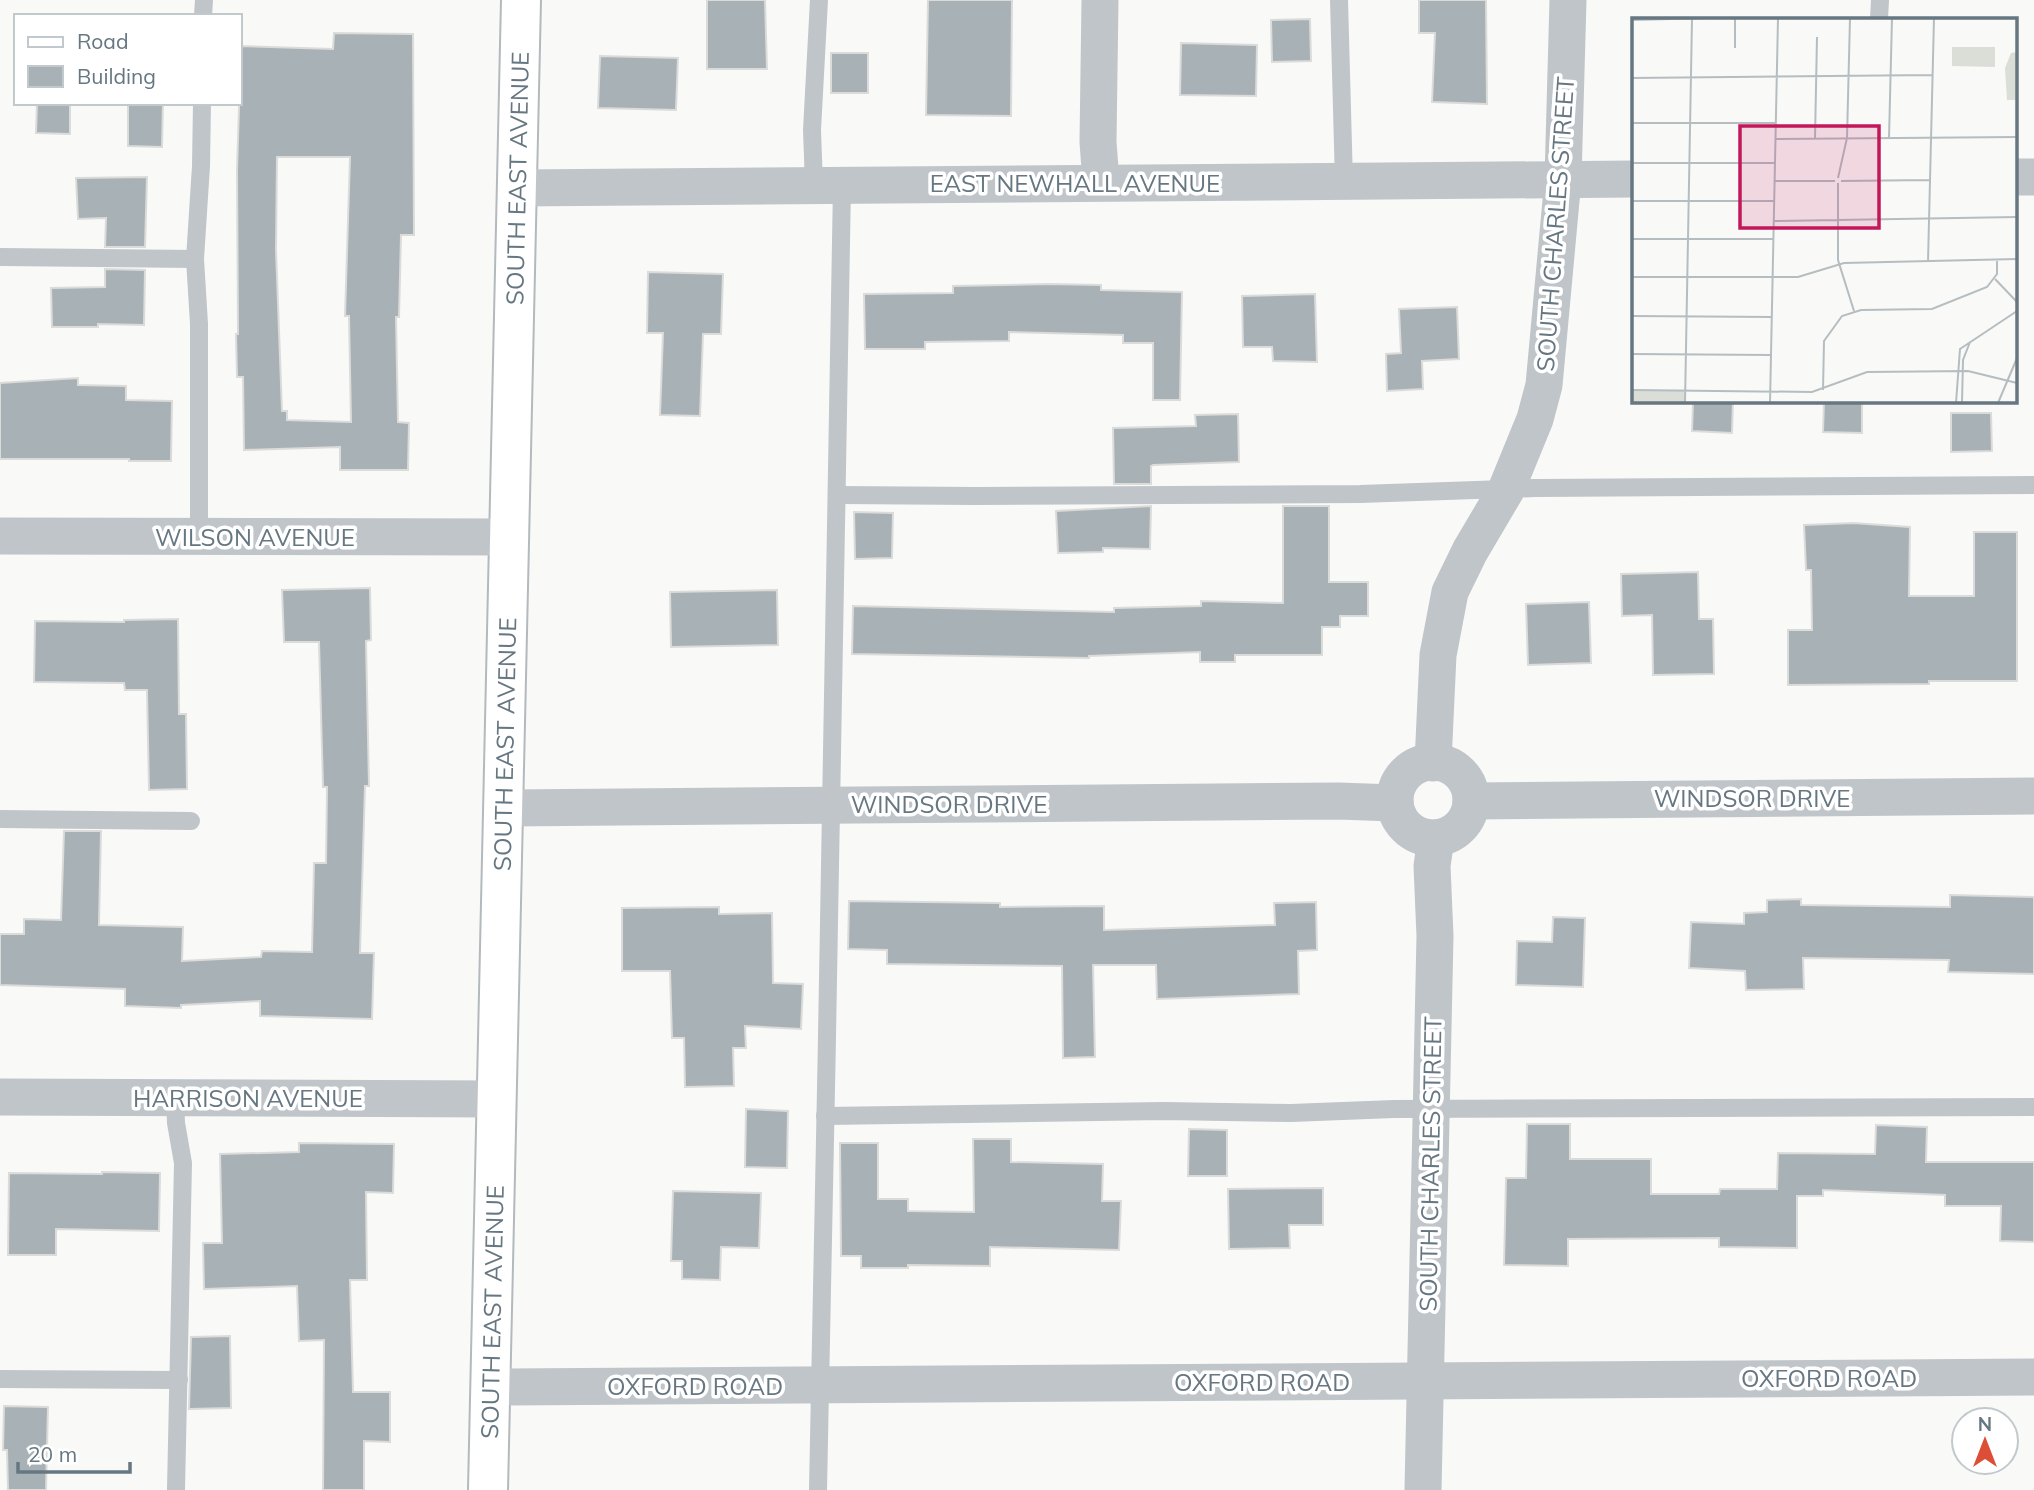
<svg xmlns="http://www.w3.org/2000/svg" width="2034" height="1490" font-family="Mulish,sans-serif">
	<rect width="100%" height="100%" fill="#f9f9f7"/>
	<g fill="#a8b1b6" stroke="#dbdbd9" stroke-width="2" fill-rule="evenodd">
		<polygon points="707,0 765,0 767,69 707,69"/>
		<polygon points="928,0 1012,0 1011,116 926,115"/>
		<polygon points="1419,0 1486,0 1487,104 1432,102 1435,33 1419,33"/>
		<polygon points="1310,19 1311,61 1272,62 1271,20"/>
		<path d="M334,33L413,34L414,235H401L399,317H396L398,422L409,423L408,470H340V447L244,450L243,377H237L236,334H238L237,170L241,46L333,49ZM277,157H350L345,316H349L351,422L287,420V411H282L276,250Z"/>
		<polygon points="1181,43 1257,45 1256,96 1180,95"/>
		<rect x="831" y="53" width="37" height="40"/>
		<polygon points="600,56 678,58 676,110 598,108"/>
		<polygon points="37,103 70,103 70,134 36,133"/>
		<polygon points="128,103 163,103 162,147 128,146"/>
		<polygon points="147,177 145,247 105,247 106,218 78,219 76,178"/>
		<polygon points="105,269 145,270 144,325 98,324 98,327 52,327 51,288 105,287"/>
		<polygon points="648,272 723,274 721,334 703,334 700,416 660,415 663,333 647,333"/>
		<polygon points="1048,284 1101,285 1101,290 1182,292 1180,400 1153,400 1153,343 1123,343 1123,335 1009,332 1009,341 925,342 925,349 865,349 864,294 953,293 953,286"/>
		<polygon points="1315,294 1317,362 1273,361 1272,347 1243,347 1242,296"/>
		<polygon points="1457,307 1459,359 1422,361 1423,389 1387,391 1386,354 1401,353 1399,309"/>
		<polygon points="78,378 78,385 126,386 126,400 172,401 171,461 129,461 129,459 0,459 0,383"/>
		<polygon points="1693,401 1733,401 1732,433 1692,431"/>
		<polygon points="1824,401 1862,401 1862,433 1823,432"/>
		<polygon points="1951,413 1991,413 1992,451 1951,452"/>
		<polygon points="1238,414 1239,462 1153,465 1151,466 1151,484 1114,484 1113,428 1196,426 1195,415"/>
		<polygon points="1151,506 1150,549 1103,548 1103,552 1058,553 1056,511"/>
		<polygon points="1283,506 1329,506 1329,582 1368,582 1368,616 1340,616 1340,627 1322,627 1322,655 1235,655 1235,662 1200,662 1200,652 1089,656 1089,658 852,654 853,606 1114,612 1114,608 1201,606 1201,601 1283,603"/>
		<polygon points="854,512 893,513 892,558 855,559"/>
		<polygon points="1853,523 1910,527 1909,596 1974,596 1974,532 2017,532 2017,681 1929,681 1929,684 1788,685 1788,630 1812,630 1811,570 1806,570 1804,525"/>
		<polygon points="1698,572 1699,619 1713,619 1714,674 1653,675 1652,615 1622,616 1621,574"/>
		<polygon points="370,588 371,640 366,641 369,786 365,786 360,953 374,953 372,1019 260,1016 260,1001 181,1005 181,1008 125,1006 125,989 0,985 0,934 24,934 24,919 61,920 64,831 101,831 99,925 183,927 182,961 261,957 262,951 312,952 314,863 326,863 327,787 323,787 319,642 284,642 282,590"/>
		<polygon points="777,590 778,645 671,647 670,592"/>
		<polygon points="1589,602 1591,663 1528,665 1526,604"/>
		<polygon points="178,619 179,714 186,714 187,789 149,790 147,690 125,690 124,683 34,682 35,621 124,622 124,620"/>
		<polygon points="1950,895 2034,897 2034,974 1948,972 1949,960 1803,958 1804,989 1746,990 1745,971 1689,968 1691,922 1744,924 1744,913 1767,912 1767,900 1801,899 1801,905 1950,907"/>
		<polygon points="849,901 1000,903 1000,907 1104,906 1104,930 1275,925 1274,903 1316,902 1317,950 1298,951 1299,994 1157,999 1156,965 1093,965 1095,1057 1063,1058 1062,966 887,964 887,950 848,949"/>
		<polygon points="719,907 719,914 772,913 773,983 803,984 801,1029 745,1026 746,1048 733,1048 734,1086 685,1087 684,1038 672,1038 670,971 622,971 622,908"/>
		<polygon points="1553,917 1585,918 1583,987 1516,985 1517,941 1552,942"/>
		<polygon points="746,1109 788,1111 787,1168 745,1167"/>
		<polygon points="1527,1124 1570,1124 1570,1159 1651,1159 1651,1194 1719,1194 1720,1189 1777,1189 1778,1153 1875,1154 1876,1125 1927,1127 1926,1162 2034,1162 2034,1242 2000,1241 2001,1206 1945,1206 1945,1195 1823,1190 1823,1196 1797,1196 1797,1248 1719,1247 1719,1238 1568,1239 1568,1266 1504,1265 1506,1178 1526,1178"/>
		<polygon points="1189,1129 1227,1130 1227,1176 1188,1176"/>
		<polygon points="973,1139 1011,1139 1011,1162 1103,1164 1102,1201 1121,1201 1119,1250 990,1247 990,1266 908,1265 908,1268 861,1268 861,1256 841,1256 840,1143 878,1143 878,1199 908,1199 908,1211 974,1212"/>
		<polygon points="299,1143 394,1144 393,1193 366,1192 367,1280 350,1280 353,1392 390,1392 390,1442 364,1441 364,1490 323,1490 324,1340 299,1341 297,1286 204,1289 203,1243 222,1243 220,1154 299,1152"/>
		<polygon points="102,1172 160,1173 159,1231 56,1229 56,1255 8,1255 9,1173 102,1174"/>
		<polygon points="1323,1188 1323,1225 1289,1225 1290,1248 1229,1249 1228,1189"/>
		<polygon points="673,1191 761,1193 759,1248 721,1247 720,1280 682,1279 682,1261 671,1261"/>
		<polygon points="230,1336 231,1408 189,1409 191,1337"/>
		<polygon points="4,1406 48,1407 46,1490 8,1490 7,1450 3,1450"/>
	</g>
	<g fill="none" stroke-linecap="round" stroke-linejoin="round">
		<g stroke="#b3b9bd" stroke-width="42">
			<g id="secondary">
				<path id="s1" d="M488,1490L521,0"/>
			</g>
		</g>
		<g stroke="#c0c5c9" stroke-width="18">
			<polyline points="1339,0 1344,182"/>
			<polyline points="203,16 204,0"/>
			<polyline points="1879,19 1880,0"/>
			<polyline points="814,185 812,130 819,0"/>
			<polyline points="0,257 195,259"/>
			<polyline points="839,495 976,496 1360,494 1535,488 2034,485"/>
			<polyline points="199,537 199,324 195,259 201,166 202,103"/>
			<polyline points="0,819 191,821"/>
			<polyline points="175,1097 176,1123 183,1163 176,1490"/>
			<polyline points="825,1116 1163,1111 1291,1113 1394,1109 2034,1107"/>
			<polyline points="0,1379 179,1380"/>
			<path d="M818,1490C826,1055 837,620 842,185"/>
		</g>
		<g stroke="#c0c5c9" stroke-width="37">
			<polyline points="1100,0 1098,142 1101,182"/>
			<polyline points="2015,177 2034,177"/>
			<polyline points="517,188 1633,179"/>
			<polyline points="0,536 510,537"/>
			<circle cx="1433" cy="800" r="38"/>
			<polyline points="1433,763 1438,655 1450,592 1470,551 1506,490 1535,419 1544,385 1563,179 1568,0"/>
			<polyline points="1471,801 2034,796"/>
			<polyline points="503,808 1338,801 1395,803"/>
			<polyline points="0,1097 497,1099"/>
			<polyline points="491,1387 2034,1377"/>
			<polyline points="1423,1490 1435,936 1432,866 1436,838"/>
		</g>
		<use href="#secondary" stroke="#fff" stroke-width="38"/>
	</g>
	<g text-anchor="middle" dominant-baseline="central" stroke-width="7" stroke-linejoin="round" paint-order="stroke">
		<g font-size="24" fill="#667781" stroke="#fff">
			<text stroke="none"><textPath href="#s1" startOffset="1312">SOUTH EAST AVENUE</textPath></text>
			<text x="1075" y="183">EAST NEWHALL AVENUE</text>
			<text transform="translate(1555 224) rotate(-86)">SOUTH CHARLES STREET</text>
			<text x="255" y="537">WILSON AVENUE</text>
			<text stroke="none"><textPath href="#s1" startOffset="746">SOUTH EAST AVENUE</textPath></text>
			<text x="1752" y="798">WINDSOR DRIVE</text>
			<text x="949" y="804">WINDSOR DRIVE</text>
			<text x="248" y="1098">HARRISON AVENUE</text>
			<text transform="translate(1430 1164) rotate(-89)">SOUTH CHARLES STREET</text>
			<text stroke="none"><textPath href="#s1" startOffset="178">SOUTH EAST AVENUE</textPath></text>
			<text x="1829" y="1378">OXFORD ROAD</text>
			<text x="1262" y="1382">OXFORD ROAD</text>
			<text x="695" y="1386">OXFORD ROAD</text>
		</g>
	</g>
	<g transform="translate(1632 18)">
		<rect width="385" height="385" fill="#f9f9f7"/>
		<path d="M320,29H363V49L320,48ZM385,34V82H375L373,50L379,35ZM0,373H53V385H0Z" fill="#daded7"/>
		<path fill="none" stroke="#b5bdc1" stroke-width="2" d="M0,2L77,0M103,30V0M0,60L301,57M0,105H144M183,120L185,19M257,120L260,0M143,121L385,119M0,145H143M206,160L215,120L218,0M143,163H203M209,163L298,162M206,165V242L222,293M0,183H142M142,203L385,199M0,221H141M296,244L302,0M0,259H166L212,245L385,241M363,261L385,284M0,298L140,299M0,336L139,337M0,372L180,374L235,354L336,353L385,365M191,372L192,323L210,298L229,292L300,291L355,269L365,256V243M53,385L60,1M138,385L146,0M324,385L328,331L385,293M330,385L331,342L338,324M366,385L385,340"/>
		<path fill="#c2185b" fill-opacity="0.15" stroke="#c2185b" stroke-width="3.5" d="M108,108H247V210H108Z"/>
		<rect width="385" height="385" fill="none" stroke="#667781" stroke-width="3.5"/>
	</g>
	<rect x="14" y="14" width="228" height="91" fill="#ffffff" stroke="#c2c9cd" stroke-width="2"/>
	<rect x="28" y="37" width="35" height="10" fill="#ffffff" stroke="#c2c9cd" stroke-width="2"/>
	<text x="77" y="49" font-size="21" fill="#667781">Road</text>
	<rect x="28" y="66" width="35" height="21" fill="#a8b1b6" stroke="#c2c9cd" stroke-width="2"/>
	<text x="77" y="84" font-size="21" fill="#667781">Building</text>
	<g transform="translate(1985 1441)"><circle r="33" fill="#ffffff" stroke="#c2c9cd" stroke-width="2"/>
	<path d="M0-5L12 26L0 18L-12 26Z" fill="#dc4e35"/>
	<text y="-10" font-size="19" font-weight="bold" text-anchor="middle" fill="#667781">N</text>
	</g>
	<path d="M18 1462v10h112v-10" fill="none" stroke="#667781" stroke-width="3.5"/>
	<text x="28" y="1462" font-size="21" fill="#667781" stroke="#ffffff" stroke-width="5" paint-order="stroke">20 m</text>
</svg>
